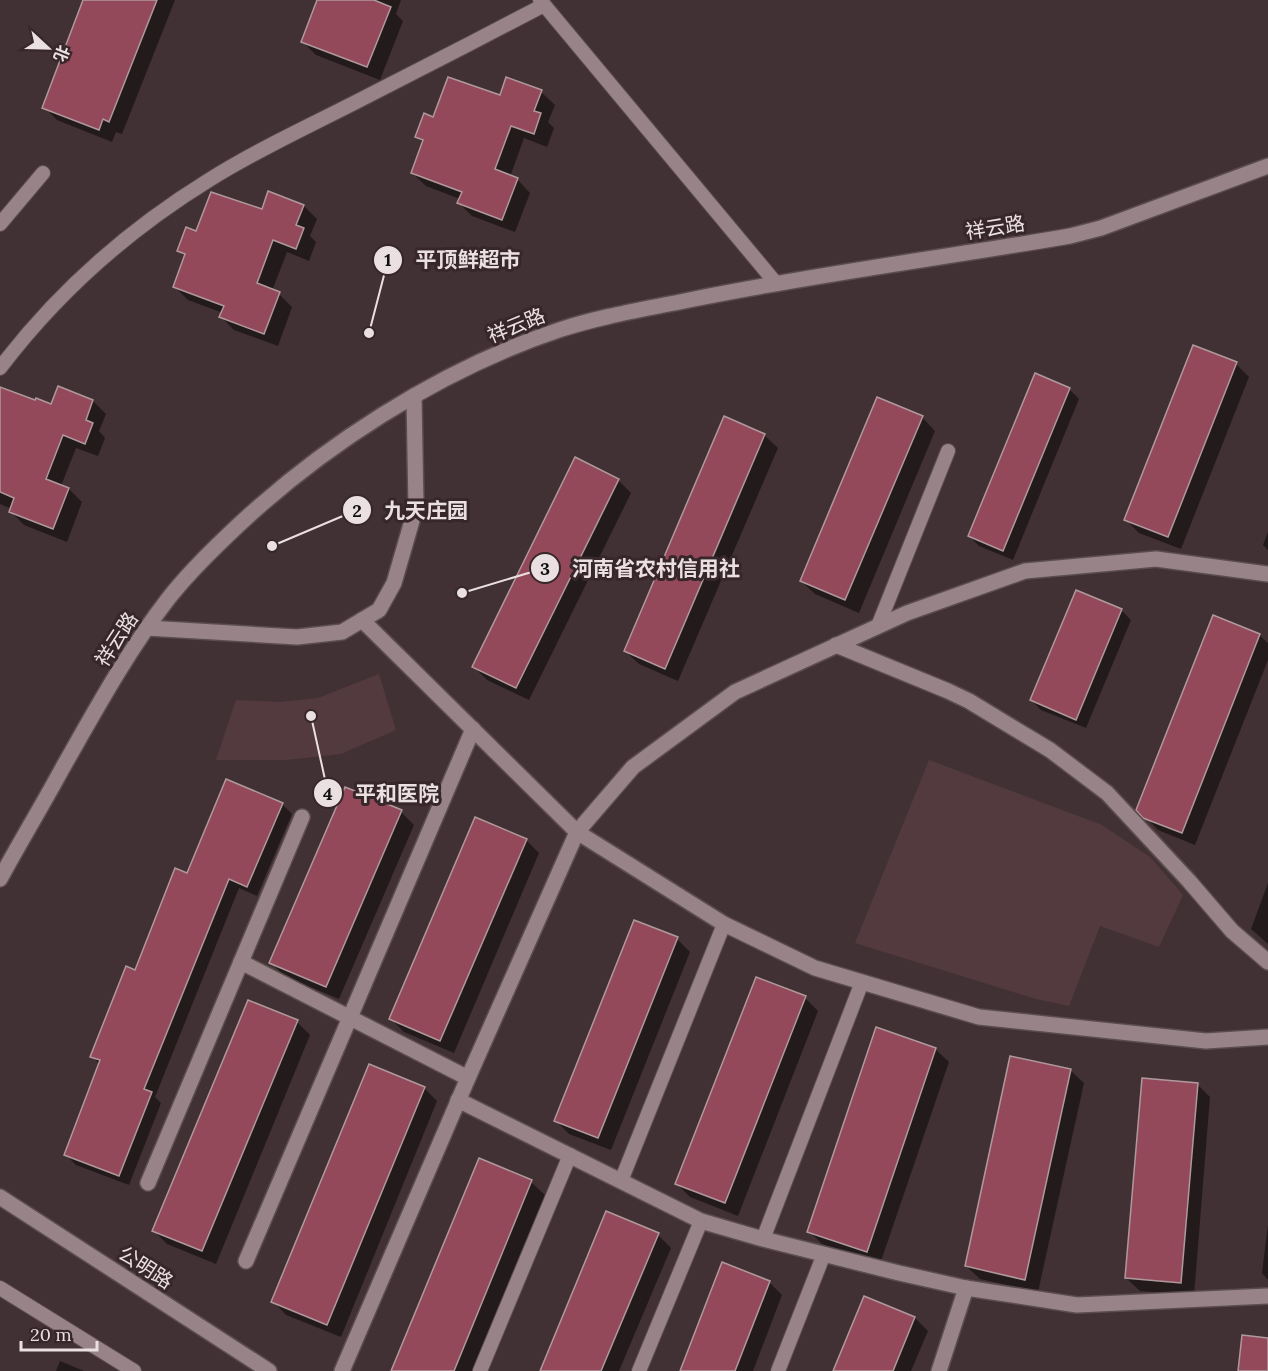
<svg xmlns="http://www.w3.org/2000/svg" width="1268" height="1371" font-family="Lora,'Noto Sans SC',serif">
	<rect width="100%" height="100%" fill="#423134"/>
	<g fill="#523a3f">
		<polygon points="379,674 396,730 341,754 286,760 216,760 236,700 279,702 318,698"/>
		<polygon points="929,760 1102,825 1150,857 1183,895 1159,947 1100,926 1069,1006 1036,999 855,943"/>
	</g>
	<g fill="#0007">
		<polygon points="84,0 175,0 122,134 116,132 112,142 57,120 44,107"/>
		<polygon points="318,0 401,0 396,14 403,21 380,80 316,55 303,42"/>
		<polygon points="541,92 555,105 548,122 554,128 547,147 524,138 510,177 517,179 530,193 515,232 472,216 459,203 460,199 426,186 412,173 423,143 417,137 434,118 500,97"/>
		<polygon points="304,206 317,219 310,236 316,242 309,261 287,252 272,291 279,294 292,307 278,346 234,330 221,317 223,313 188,300 175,287 186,257 179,251 197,233 263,211"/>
		<polygon points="1236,364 1249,377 1181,549 1139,533 1126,520"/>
		<polygon points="1069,389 1079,399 1013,560 979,546 969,536"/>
		<polygon points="0,390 52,406 93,401 106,414 99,431 105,438 98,456 76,448 61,486 69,489 82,502 67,542 24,525 11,512 12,509 0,504"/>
		<polygon points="922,417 935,431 859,613 815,594 801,581"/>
		<polygon points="764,435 778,448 678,681 639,664 625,651"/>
		<polygon points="618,480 631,493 529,700 487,680 474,667"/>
		<polygon points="1268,532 1268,550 1263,545"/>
		<polygon points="1077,592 1122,611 1131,620 1086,728 1041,710 1031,700"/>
		<polygon points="1259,635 1268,643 1268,660 1195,845 1158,830 1138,809"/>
		<polygon points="282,804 292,814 257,896 239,888 155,1097 161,1103 129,1185 76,1165 66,1155 100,1065 92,1056 136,972"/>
		<polygon points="401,812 414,825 339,999 284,976 271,962"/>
		<polygon points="526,840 539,853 454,1053 404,1032 391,1019"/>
		<polygon points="1268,883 1268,944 1251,929"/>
		<polygon points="677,939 690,952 611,1150 569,1134 556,1121"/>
		<polygon points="805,998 818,1011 738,1216 690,1197 677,1184"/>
		<polygon points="297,1022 310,1035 216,1264 167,1244 154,1231"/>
		<polygon points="935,1049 949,1062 880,1264 822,1244 809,1231"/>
		<polygon points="1070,1070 1084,1083 1038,1292 980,1279 966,1266"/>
		<polygon points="1197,1084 1210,1097 1194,1296 1140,1291 1126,1278"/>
		<polygon points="424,1088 437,1101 341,1337 286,1315 273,1301"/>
		<polygon points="480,1160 531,1182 545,1195 472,1371 393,1371"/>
		<polygon points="1268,1224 1268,1280 1262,1273"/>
		<polygon points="658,1235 671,1248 619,1371 541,1371"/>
		<polygon points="769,1282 782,1295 753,1371 681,1371"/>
		<polygon points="865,1298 915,1318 928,1331 911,1371 835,1371"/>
		<polygon points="60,1361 84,1371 56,1371"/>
	</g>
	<g fill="#94495a" stroke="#ae999d" stroke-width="1.5">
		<polygon points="83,0 157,0 109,122 103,119 99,130 42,108"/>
		<polygon points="317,0 374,0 391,7 367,67 301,42"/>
		<polygon points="448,77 500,95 506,77 542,90 534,111 541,113 534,134 511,126 495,169 518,178 502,220 457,203 462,192 411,173 423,140 415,137 424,113 433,117"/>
		<polygon points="268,191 304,205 296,225 304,228 296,249 273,240 257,283 280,292 264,334 219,317 224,306 173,287 185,254 177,251 186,227 196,231 211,192 262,209"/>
		<polygon points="1193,345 1237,362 1168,537 1124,520"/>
		<polygon points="1035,373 1070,388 1003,551 968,536"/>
		<polygon points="58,386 93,400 86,420 93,423 85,444 63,435 46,479 69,488 53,529 9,512 14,498 0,492 0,387 35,400 36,398 51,404"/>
		<polygon points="877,397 923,416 845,600 800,581"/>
		<polygon points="724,416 765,434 665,669 624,651"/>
		<polygon points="575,457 619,479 516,688 472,667"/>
		<polygon points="1076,590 1122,609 1076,720 1030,700"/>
		<polygon points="1213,615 1260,634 1182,833 1143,818 1136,810"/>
		<polygon points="226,779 283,803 247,887 229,879 144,1089 152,1092 119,1176 64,1155 100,1060 90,1057 126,966 135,970 175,868 187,873"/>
		<polygon points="345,787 402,810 326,987 269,963"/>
		<polygon points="475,817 527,839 440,1041 389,1019"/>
		<polygon points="634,920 678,937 598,1138 554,1121"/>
		<polygon points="756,977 806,996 725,1203 675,1184"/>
		<polygon points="248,1000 298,1020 202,1251 152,1231"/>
		<polygon points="876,1027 936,1048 867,1252 807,1232"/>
		<polygon points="1010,1056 1071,1069 1025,1280 965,1266"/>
		<polygon points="369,1064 425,1087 327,1325 271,1302"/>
		<polygon points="1142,1078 1198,1083 1181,1283 1125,1278"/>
		<polygon points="479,1158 532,1180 454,1371 391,1371"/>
		<polygon points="606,1211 659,1233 601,1371 540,1371"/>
		<polygon points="722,1262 770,1281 735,1371 680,1371"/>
		<polygon points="864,1296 915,1317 893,1371 833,1371"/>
		<polygon points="1242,1335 1268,1338 1268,1371 1238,1371"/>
	</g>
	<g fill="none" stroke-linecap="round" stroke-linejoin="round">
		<g stroke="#5b4d4f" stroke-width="16">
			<g id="lane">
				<polyline points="540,0 775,282"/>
				<polyline points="0,224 43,173"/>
				<path d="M0,368C57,293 128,230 209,180C255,151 305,128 354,103C417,71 481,38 544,5"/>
				<polyline points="878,626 948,451"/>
				<polyline points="621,1181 724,924"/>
				<polyline points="763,1239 862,982"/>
				<polyline points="0,1288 134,1371"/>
				<polyline points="480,1371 570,1155"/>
				<polyline points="639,1371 701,1221"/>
				<polyline points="778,1371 824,1254"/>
			</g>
		</g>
		<g stroke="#5b4d4f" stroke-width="18">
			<g id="street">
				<polyline points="362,620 577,832 724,924 815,968 979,1017 1206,1041 1268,1037"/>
				<polyline points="147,628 297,637 342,632 379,610 394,583 416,507 414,397"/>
				<polyline points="836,645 948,691 969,701 1050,750 1107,793 1189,881 1232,931 1268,962"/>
				<polyline points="241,962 468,1078"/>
				<polyline points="458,1100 701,1221 763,1239 899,1273 966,1288 1077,1305 1268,1296"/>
				<polyline points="148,1183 302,817"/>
				<polyline points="246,1261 473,729"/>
				<polyline points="342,1371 468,1078 577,832 633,767 735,692 907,613 1025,571 1156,559 1268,574"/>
				<polyline points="939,1371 966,1288"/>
			</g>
		</g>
		<g stroke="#5b4d4f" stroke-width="18">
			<g id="secondary">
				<path d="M0,879C20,842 42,806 62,769C95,711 127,652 168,599C186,576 206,556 227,536C318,448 439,370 559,330C601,316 646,309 689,300C815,274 943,258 1070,236L1101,228L1268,166"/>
				<polyline points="0,1197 269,1371"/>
			</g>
		</g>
		<use href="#lane" stroke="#988488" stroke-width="14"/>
		<use href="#street" stroke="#988488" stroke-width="15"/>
		<use href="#secondary" stroke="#988488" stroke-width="15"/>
	</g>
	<g text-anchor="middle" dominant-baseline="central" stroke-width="6" stroke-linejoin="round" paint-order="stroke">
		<g font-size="20" fill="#ebe0e1" stroke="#37272a">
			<text transform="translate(995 227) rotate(-9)">祥云路</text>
			<text transform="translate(516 325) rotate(-22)">祥云路</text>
			<text transform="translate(116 639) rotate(-57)">祥云路</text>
			<text transform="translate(146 1267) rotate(33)">公明路</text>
		</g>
	</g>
	<path fill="none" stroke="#ebe0e1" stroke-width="2" d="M369 333L388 260M272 546L357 510M462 593L545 568M311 716L328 793"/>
	<g fill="#ebe0e1" stroke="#37272a" stroke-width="2">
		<circle cx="369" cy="333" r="6"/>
		<circle cx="272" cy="546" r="6"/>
		<circle cx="462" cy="593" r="6"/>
		<circle cx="311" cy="716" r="6"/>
		<circle cx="388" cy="260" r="15"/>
		<circle cx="357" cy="510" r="15"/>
		<circle cx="545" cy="568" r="15"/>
		<circle cx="328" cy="793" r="15"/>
	</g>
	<g font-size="18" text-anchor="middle" font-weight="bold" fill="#111">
		<text x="388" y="266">1</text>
		<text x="357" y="517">2</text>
		<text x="545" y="575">3</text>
		<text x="328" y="800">4</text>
	</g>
	<g font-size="21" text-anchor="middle" font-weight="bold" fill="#ebe0e1" stroke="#37272a" stroke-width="6" stroke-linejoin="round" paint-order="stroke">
		<text x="468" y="267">平顶鲜超市</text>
		<text x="426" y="518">九天庄园</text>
		<text x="656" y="576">河南省农村信用社</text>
		<text x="397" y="801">平和医院</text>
	</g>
	<g transform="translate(48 48) rotate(112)" stroke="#37272a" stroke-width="4.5" paint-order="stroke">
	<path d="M0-4.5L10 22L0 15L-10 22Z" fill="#ebe0e1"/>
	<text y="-9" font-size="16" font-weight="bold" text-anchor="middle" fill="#ebe0e1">北</text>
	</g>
	<path d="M21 1341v9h76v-9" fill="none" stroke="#ebe0e1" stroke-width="3"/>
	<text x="30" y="1341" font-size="18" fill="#ebe0e1" stroke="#37272a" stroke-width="4.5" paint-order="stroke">20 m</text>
</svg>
